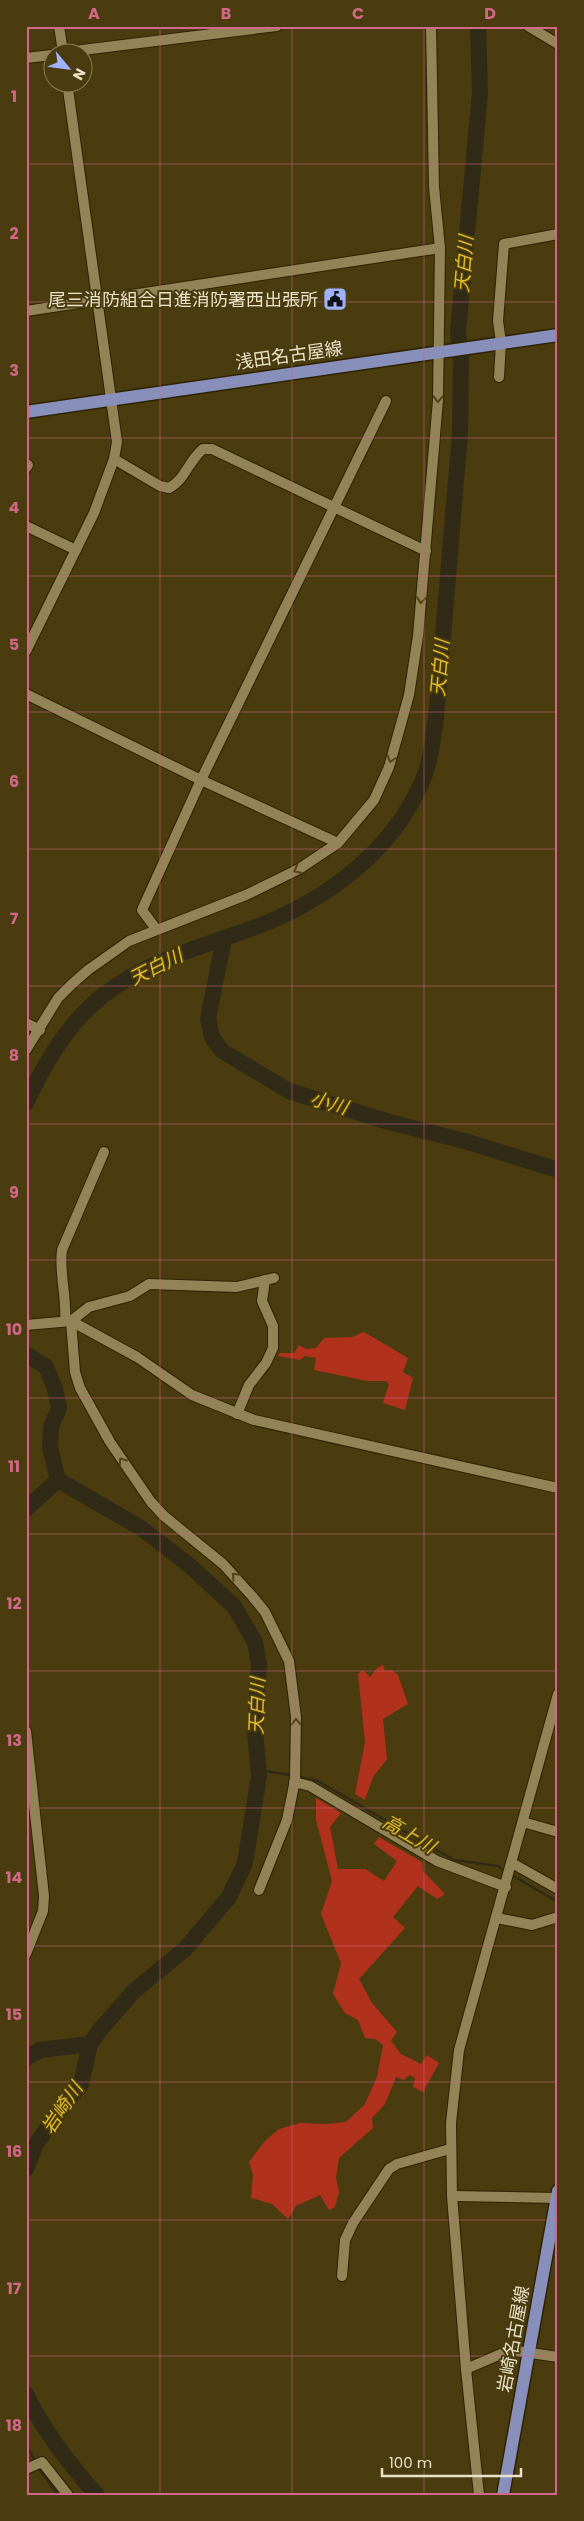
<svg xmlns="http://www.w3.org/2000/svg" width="584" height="2521" font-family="Poppins,'Noto Sans JP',sans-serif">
	<rect width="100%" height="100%" fill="#4a3c0f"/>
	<g fill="#b0321c">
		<polygon points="364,1332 408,1358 403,1372 413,1378 405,1410 383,1403 389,1384 386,1381 367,1381 314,1370 316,1358 305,1356 300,1360 278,1356 280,1353 294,1353 299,1345 306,1349 316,1348 324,1338 352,1337"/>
		<polygon points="383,1665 385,1671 392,1670 398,1675 408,1704 383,1719 387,1759 373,1777 365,1800 355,1794 365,1742 358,1674 363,1670 370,1677 377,1668"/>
		<polygon points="316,1798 341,1813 330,1827 338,1869 365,1869 384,1881 397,1861 374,1844 379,1837 422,1862 423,1871 445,1894 437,1899 418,1886 393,1917 405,1928 359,1979 372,2003 397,2032 391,2041 401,2054 421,2064 427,2055 439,2063 423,2092 413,2087 415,2078 409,2075 404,2080 396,2077 385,2104 372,2118 373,2128 339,2158 336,2178 339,2192 335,2207 329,2210 320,2195 296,2206 288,2219 272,2204 251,2198 253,2175 249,2162 265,2141 279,2129 300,2123 326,2124 346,2122 365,2104 377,2077 383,2045 375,2039 365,2038 358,2020 345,2013 333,1994 341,1963 321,1914 332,1881 316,1820"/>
	</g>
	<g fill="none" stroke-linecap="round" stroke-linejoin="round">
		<g stroke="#312a17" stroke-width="2.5">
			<polyline points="258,1770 291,1775"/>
			<polyline points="299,1777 318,1781 454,1860 498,1866 505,1871"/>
			<polyline points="510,1874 558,1902"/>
			<polyline points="26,2147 28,2145 35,2146"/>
			<polyline points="26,2445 35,2461"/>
			<polyline points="37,2466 58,2495"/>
		</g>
		<g stroke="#312a17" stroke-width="16">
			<polyline points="224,939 208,1019 212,1037 222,1051 289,1091 389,1122 468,1142 558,1170"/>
			<path d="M26,1103C45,1063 68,1022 105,994C149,960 201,947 253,928C324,902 391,853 422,782C432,759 434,732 437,708L460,433L461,360L458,331L480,93L478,26"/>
			<polyline points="26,1354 46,1367 55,1389 59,1408 51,1427 50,1447 58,1480 141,1528 189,1565 234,1606 255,1642 259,1665 255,1730 259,1776 245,1863 229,1897 185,1949 134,1991 100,2030 90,2044 81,2084 54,2118 35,2146 26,2169"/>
			<polyline points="26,1509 58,1480"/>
			<polyline points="26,2058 40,2050 90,2044"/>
			<path d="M26,2394C44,2432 69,2464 97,2495"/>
		</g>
		<g stroke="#2d2302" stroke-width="12">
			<g id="minor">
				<polyline points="59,26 63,52"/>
				<polyline points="528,26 558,44"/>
				<polyline points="66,52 277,26"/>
				<polyline points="26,58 52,55"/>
				<polyline points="26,311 440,248"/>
				<polyline points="499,377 501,342 498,321 504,244 558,234"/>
				<path d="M114,459L160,486L169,488C185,480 189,460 203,449H212L426,551"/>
				<polyline points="26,464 28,465 26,468"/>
				<polyline points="26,526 76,550"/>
				<polyline points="26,651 94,513 114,459 117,442 67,82"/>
				<polyline points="26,694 201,780 338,843"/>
				<polyline points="156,929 142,910 201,780 386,401"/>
				<polyline points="26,1023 40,1030"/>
				<polyline points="26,1050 58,998 72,984 88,970 129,941 246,895 299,869 338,843 374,800 389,767 409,695 418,636 438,400 440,248 434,187 431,26"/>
				<path d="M65,1321C67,1297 59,1274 62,1250L104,1152"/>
				<polyline points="26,1325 71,1321 137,1357 192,1395 254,1420 558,1488"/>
				<polyline points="237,1414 249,1385 266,1363 273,1348 273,1326 262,1301 265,1280"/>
				<polyline points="26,1731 44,1896 43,1911 26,1954"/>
				<polyline points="294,1782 310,1786 437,1861 506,1887"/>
				<polyline points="523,1822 558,1832"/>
				<polyline points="512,1863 558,1889"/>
				<polyline points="259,1890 287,1820 295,1780 296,1717 289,1661 265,1612 252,1596 223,1564 164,1516 151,1502 110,1442 80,1388 75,1372 71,1321 89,1307 130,1296 149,1284 237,1287 274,1278"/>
				<polyline points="497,1918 532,1925 558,1917"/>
				<polyline points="452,2196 556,2198"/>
				<polyline points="342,2276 345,2240 353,2223 389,2169 397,2164 450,2149"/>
				<polyline points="466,2369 510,2350 558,2357"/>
				<polyline points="26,2469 42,2462 68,2495"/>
				<polyline points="479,2495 466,2369 452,2196 451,2123 459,2050 558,1694"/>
			</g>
		</g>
		<g stroke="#2d2302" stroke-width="15">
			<g id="major">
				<polyline points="26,412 558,335"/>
				<polyline points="503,2495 558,2191"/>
			</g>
		</g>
		<use href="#minor" stroke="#938457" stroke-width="10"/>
		<use href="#major" stroke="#878fba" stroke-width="12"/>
	</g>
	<defs><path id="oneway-chevron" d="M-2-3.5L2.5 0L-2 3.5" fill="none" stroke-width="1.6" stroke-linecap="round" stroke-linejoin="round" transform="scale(1.25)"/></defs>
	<g stroke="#514316">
		<use href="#oneway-chevron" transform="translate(438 399) rotate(92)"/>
		<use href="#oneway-chevron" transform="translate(421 600) rotate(96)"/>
		<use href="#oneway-chevron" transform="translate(391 759) rotate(108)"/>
		<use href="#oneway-chevron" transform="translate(297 870) rotate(152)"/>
		<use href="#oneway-chevron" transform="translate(122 1461) rotate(-124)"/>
		<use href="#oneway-chevron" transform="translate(235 1576) rotate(-133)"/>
		<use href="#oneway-chevron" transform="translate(296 1722) rotate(-92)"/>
	</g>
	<path fill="none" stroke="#d26887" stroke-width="1" stroke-opacity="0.55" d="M160,26V2495M292,26V2495M424,26V2495M26,164H558M26,302H558M26,438H558M26,576H558M26,712H558M26,849H558M26,986H558M26,1124H558M26,1260H558M26,1398H558M26,1534H558M26,1671H558M26,1808H558M26,1946H558M26,2082H558M26,2220H558M26,2356H558"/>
	<defs>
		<g id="civic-square" transform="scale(1.25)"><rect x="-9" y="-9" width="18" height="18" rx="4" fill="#9fb3fd" stroke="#4a3c0f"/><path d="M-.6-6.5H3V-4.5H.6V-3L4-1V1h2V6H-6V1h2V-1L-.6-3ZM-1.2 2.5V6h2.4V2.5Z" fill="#111"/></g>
	</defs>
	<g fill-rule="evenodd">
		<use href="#civic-square" x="335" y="299"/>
	</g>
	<g text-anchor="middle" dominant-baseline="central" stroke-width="4" stroke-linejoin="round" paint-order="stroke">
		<g font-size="18" fill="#e9e1ca" stroke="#4a3c0f" text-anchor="end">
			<text x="318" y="299">尾三消防組合日進消防署西出張所</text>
		</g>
		<g font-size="18" fill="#e9e1ca" stroke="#4a3c0f">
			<text transform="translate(289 355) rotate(-8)">浅田名古屋線</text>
			<text transform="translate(513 2339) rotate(-80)">岩崎名古屋線</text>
		</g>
		<g font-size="19" font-style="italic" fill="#e5bd27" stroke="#4a3c0f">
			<text transform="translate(464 264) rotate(-85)">天白川</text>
			<text transform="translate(440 668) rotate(-85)">天白川</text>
			<text transform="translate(156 967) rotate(-27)">天白川</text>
			<text transform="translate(329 1103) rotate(16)">小川</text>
			<text transform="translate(257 1706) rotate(-88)">天白川</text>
			<text transform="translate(409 1834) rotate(30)">高上川</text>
			<text transform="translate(62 2108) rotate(-56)">岩崎川</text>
		</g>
	</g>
	<rect width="584" height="2521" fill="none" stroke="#4a3c0f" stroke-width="55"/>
	<g transform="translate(68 68) rotate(119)"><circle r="24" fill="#4a3c0f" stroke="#8a7e5a"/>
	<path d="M0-4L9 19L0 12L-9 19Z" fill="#9fb3fd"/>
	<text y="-8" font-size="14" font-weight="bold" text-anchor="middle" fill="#e9e1ca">N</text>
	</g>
	<path d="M382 2468v8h139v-8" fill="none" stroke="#e9e1ca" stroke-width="2.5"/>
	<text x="389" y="2468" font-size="15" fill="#e9e1ca" stroke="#4a3c0f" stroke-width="4" paint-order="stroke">100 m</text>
	<rect x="28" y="28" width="528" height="2466" fill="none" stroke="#d26887" stroke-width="2"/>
	<g font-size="16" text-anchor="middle" font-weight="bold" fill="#d26887">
		<text x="94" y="19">A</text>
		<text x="226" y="19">B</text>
		<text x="358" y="19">C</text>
		<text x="490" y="19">D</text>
		<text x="14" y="102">1</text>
		<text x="14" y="239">2</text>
		<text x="14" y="376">3</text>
		<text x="14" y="513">4</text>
		<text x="14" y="650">5</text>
		<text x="14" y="787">6</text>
		<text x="14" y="924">7</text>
		<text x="14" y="1061">8</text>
		<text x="14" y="1198">9</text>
		<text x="14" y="1335">10</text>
		<text x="14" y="1472">11</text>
		<text x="14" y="1609">12</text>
		<text x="14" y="1746">13</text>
		<text x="14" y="1883">14</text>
		<text x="14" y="2020">15</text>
		<text x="14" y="2157">16</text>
		<text x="14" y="2294">17</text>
		<text x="14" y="2431">18</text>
	</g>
</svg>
